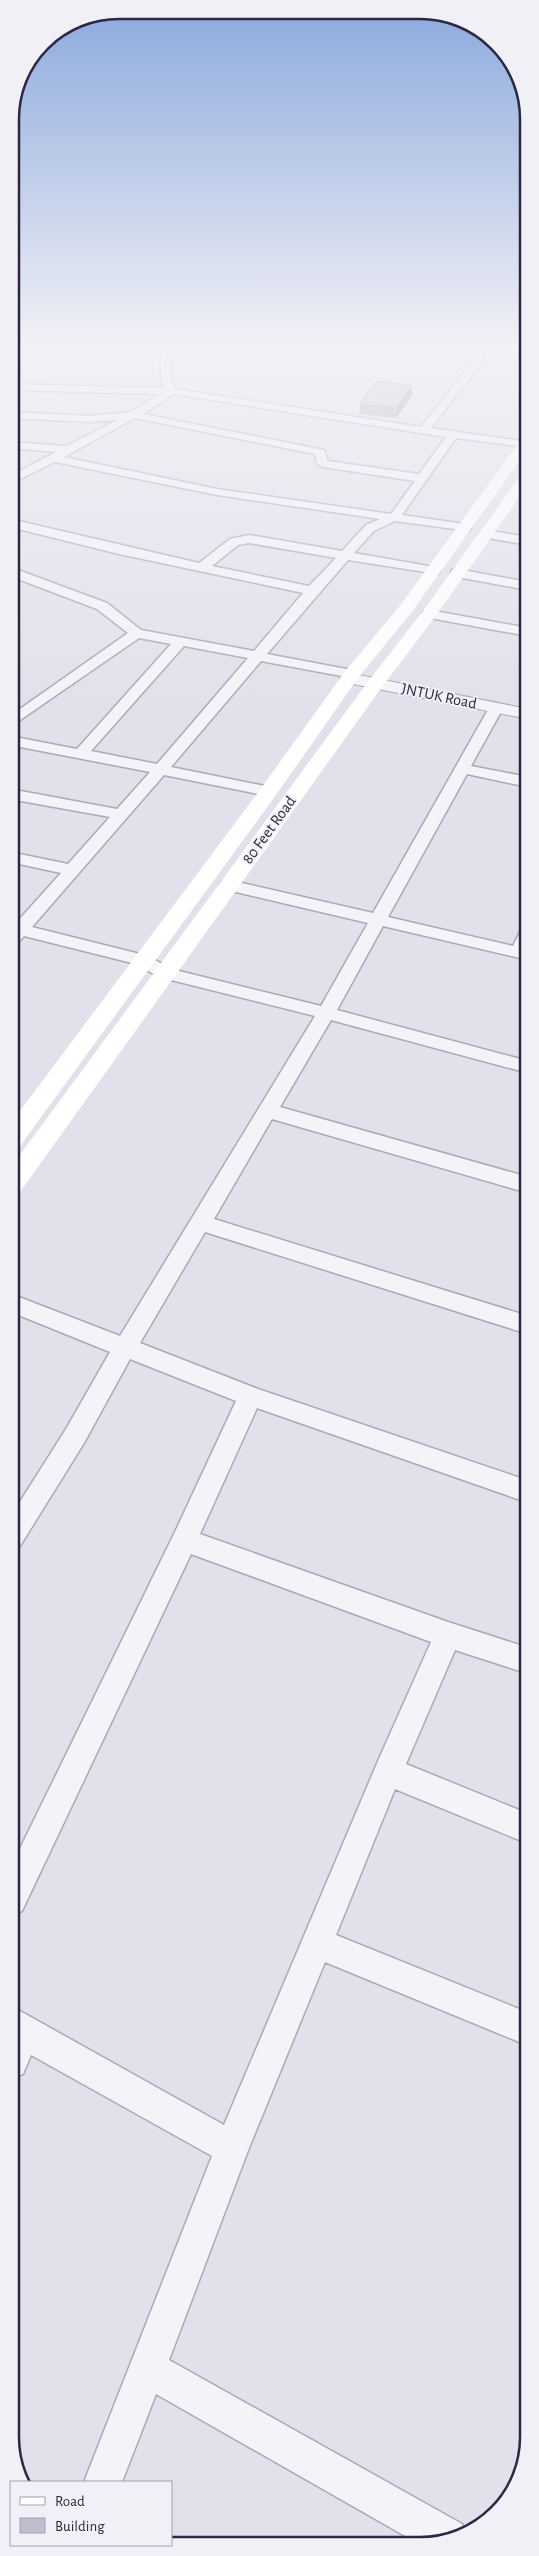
<svg xmlns="http://www.w3.org/2000/svg" width="539" height="2556" font-family="'Alegreya Sans',sans-serif">
	<rect width="100%" height="100%" fill="#e2e0ea"/>
	<g fill="none" stroke-linecap="round" stroke-linejoin="round">
		<g stroke="#aca8b8" stroke-width="3">
			<g id="minor">
				<path d="M161,345H171V379L176,389L421,427L477,357H483V361L431,428L528,442V446L525,447L456,438L402,515L465,524L471,528L469,531L395,521L374,531L354,553L434,567L440,571L438,574L348,560L267,654L357,671L359,674L357,677L352,678L261,661L171,767L275,788L277,791L275,794L269,796L164,775L32,927L148,956L171,969L321,1006L368,923L223,889L220,885L223,881L229,880L373,913L489,708L496,704L503,708L471,766L528,777V787L467,774L388,917L513,946L522,928L528,927V960L383,926L337,1010L528,1061V1073L331,1020L280,1107L528,1177V1193L272,1119L214,1219L528,1316V1334L205,1232L140,1343L258,1389L529,1481V1503L257,1408L200,1534L448,1622L529,1648V1674L455,1650L406,1764L529,1814V1844L395,1789L336,1935L529,2013V2046L325,1962L249,2148L169,2360L462,2524L465,2530L434,2545H421L156,2394L122,2482H84L212,2156L31,2055L23,2074L11,2079V2006L224,2125L378,1761L431,1642L191,1554L22,1911L11,1915V1867L175,1532L236,1401L130,1359L84,1443L20,1546L11,1549V1516L66,1429L110,1352L11,1312V1294L120,1336L315,1016L159,977L136,964L24,936L16,945L10,946V922L16,923L61,873L10,862V852L68,864L110,817L10,799V789L117,809L150,772L10,745V736L77,749L171,644L139,638L10,727V716L128,633L97,609L10,576V567L107,603L141,630L254,651L303,593L119,554L10,527V519L199,563L230,539L249,535L342,551L366,525L380,519L217,495L55,462L10,484V476L56,452L10,448V442L67,446L117,420L90,422L10,418V412L90,416L131,412L160,394L10,390V384L165,388L161,379ZM174,394L446,437L419,474L328,461L324,450L143,414ZM135,418L315,454L317,464L323,467L415,481L391,514L217,489L64,457ZM249,543L336,558L309,586L212,566L238,545ZM184,646L248,658L157,764L91,751Z"/>
				<polygon points="486,530 528,537 528,545 482,537 480,534"/>
				<polygon points="457,569 528,582 528,590 452,576 451,573 452,570"/>
				<polygon points="429,610 528,628 528,636 424,617 422,614 424,611"/>
			</g>
		</g>
		<g stroke="#aca8b8" stroke-width="2">
			<polygon id="tertiary" points="349,673 528,709 528,719 343,682 340,678 343,674"/>
		</g>
		<use href="#minor" fill="#f5f3f8" fill-rule="evenodd"/>
		<use href="#tertiary" fill="#f5f3f8" fill-rule="evenodd"/>
		<g fill="#fff" fill-rule="evenodd">
			<polygon points="528,436 528,449 411,613 358,678 276,795 20,1146 11,1149 11,1123 262,787 346,670 399,607 523,437"/>
			<polygon points="528,471 528,485 435,617 382,687 20,1192 11,1194 11,1167 370,679 423,611 523,472"/>
		</g>
	</g>
	<polygon fill="#a6a3b0" points="412,395 396,418 359,414 360,404"/>
	<polygon fill="#878490" points="412,385 412,395 396,418 397,408"/>
	<polygon fill="#c1bdcd" stroke="#878490" points="376,381 412,385 397,408 360,404"/>
	<linearGradient id="sky" x2="0" y2="1"><stop stop-color="#8ba9dd"/><stop offset="0.49" stop-color="#f2f1f6"/><stop offset="1" stop-color="#f2f1f6" stop-opacity="0"/></linearGradient>
	<rect width="539" height="703" fill="url(#sky)"/>
	<g text-anchor="middle" dominant-baseline="central" stroke-width="4" stroke-linejoin="round" paint-order="stroke">
		<g font-size="16" fill="#2e2743" stroke="#f1f0f7">
			<text transform="translate(439 696) rotate(12)">JNTUK Road</text>
			<text transform="translate(269 830) rotate(-54)">80 Feet Road</text>
		</g>
	</g>
	<path d="M0 0H539V2556H0ZM119 19H420A100 100 0 0 1 520 119V2437A100 100 0 0 1 420 2537H119A100 100 0 0 1 19 2437V119A100 100 0 0 1 119 19Z" fill="#f1f0f7" fill-rule="evenodd"/>
	<path fill="none" stroke="#2e2743" stroke-width="2.5" d="M119 19H420A100 100 0 0 1 520 119V2437A100 100 0 0 1 420 2537H119A100 100 0 0 1 19 2437V119A100 100 0 0 1 119 19Z"/>
	<rect x="10" y="2481" width="162" height="65" fill="#f1f0f7" stroke="#a3a0af"/>
	<rect x="20" y="2497" width="25" height="8" fill="#ffffff" stroke="#a3a0af"/>
	<text x="55" y="2506" font-size="15" fill="#2e2743">Road</text>
	<rect x="20" y="2518" width="25" height="15" fill="#c1bdcd" stroke="#a3a0af"/>
	<text x="55" y="2531" font-size="15" fill="#2e2743">Building</text>
</svg>
